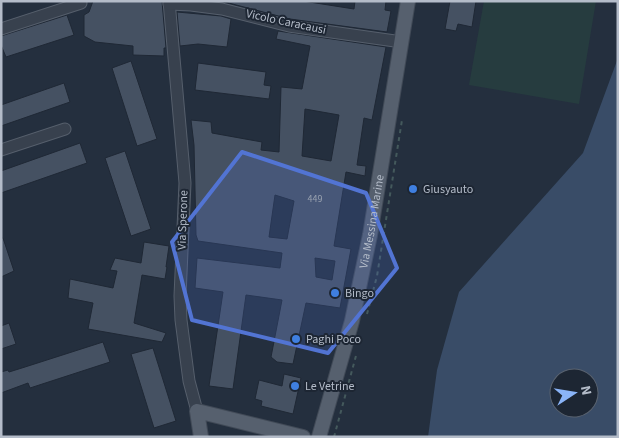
<svg xmlns="http://www.w3.org/2000/svg" width="619" height="438" font-family="'Source Sans 3',sans-serif">
	<rect width="100%" height="100%" fill="#242f3e"/>
	<polygon fill="#263c3f" points="484,1 596,1 579,104 469,85"/>
	<path fill="#394c67" fill-rule="evenodd" d="M618,58V437H428L437,370L459,292L583,153ZM559,378H589V408H559Z"/>
	<g fill="#455162" stroke="#1f2835" fill-rule="evenodd">
		<polygon points="93,1 162,1 166,48 164,48 164,56 133,55 133,46 95,42 84,36 84,15 89,12"/>
		<polygon points="221,1 303,1 354,9 355,1 386,1 385,10 391,11 387,32 290,19"/>
		<polygon points="450,1 476,1 472,27 458,24 456,31 445,29"/>
		<polygon points="177,12 221,16 231,19 227,47 198,44 180,46"/>
		<polygon points="67,15 74,35 6,57 1,45 1,36"/>
		<path d="M278,31L386,47L372,120L364,118L357,165L366,166L365,176L346,172L334,246L351,249L340,308L306,303L293,364L277,362L271,357L282,300L246,295L233,389L209,386L223,292L195,288L197,258L280,268L282,253L198,241L196,235L194,145L191,120L211,122L212,133L262,142L261,150L279,152L281,87L302,89L310,46L276,39ZM305,109L339,115L331,161L302,156ZM275,195L294,201L287,239L269,237ZM315,258L335,261L332,280L316,277Z"/>
		<polygon points="131,61 157,139 137,146 112,68"/>
		<polygon points="198,63 266,72 264,85 271,86 269,99 195,90"/>
		<polygon points="64,83 70,102 1,126 1,105"/>
		<polygon points="80,143 87,163 1,193 1,171"/>
		<polygon points="125,151 151,229 131,236 105,158"/>
		<polygon points="1,238 3,238 14,271 1,277"/>
		<polygon points="144,242 169,246 166,267 167,267 165,279 142,275 134,323 166,333 162,342 88,329 93,303 68,298 70,279 113,288 117,271 110,270 115,258 141,263"/>
		<polygon points="9,323 16,344 1,349 1,326"/>
		<polygon points="103,342 110,362 30,388 28,383 1,393 1,372 8,370 9,372 25,367"/>
		<polygon points="153,348 176,421 154,428 131,354"/>
		<polygon points="284,374 301,378 293,414 261,406 262,401 255,399 259,380 282,386"/>
	</g>
	<g fill="none" stroke-linecap="round" stroke-linejoin="round">
		<g stroke="#565f6c" stroke-width="13">
			<g id="minor">
				<polyline points="169,1 185,183 180,296 181,320 189,381 197,411"/>
				<polyline points="169,4 191,5 222,9 289,26 402,42"/>
				<polyline points="1,29 81,3"/>
				<polyline points="1,150 65,129"/>
			</g>
		</g>
		<g stroke="#414a57" stroke-width="16">
			<g id="major">
				<polyline points="201,437 197,411 303,437"/>
				<path id="s1" d="M319,437L352,321L370,235L408,1"/>
			</g>
		</g>
		<g stroke="#44595c" stroke-width="2" stroke-dasharray="4 4" stroke-linecap="butt">
			<polyline points="367,314 377,276 402,120"/>
			<polyline points="334,437 357,352"/>
		</g>
		<use href="#minor" stroke="#38414e" stroke-width="11"/>
		<use href="#major" stroke="#56606e" stroke-width="14"/>
	</g>
	<path fill="#5274d3" fill-opacity="0.2" stroke="#5274d3" stroke-width="4" stroke-linejoin="round" d="M242,152L366,193L397,268L328,353L192,320L172,242Z"/>
	<g fill="#3f7fe0" stroke="#1d2633" stroke-width="2">
		<circle cx="413" cy="189" r="5"/>
		<circle cx="335" cy="293" r="5"/>
		<circle cx="296" cy="339" r="5"/>
		<circle cx="295" cy="386" r="5"/>
	</g>
	<g text-anchor="middle" dominant-baseline="central" stroke-width="4" stroke-linejoin="round" paint-order="stroke">
		<g font-size="10" fill="#98a1af">
			<text x="315" y="199">449</text>
		</g>
		<g font-size="12" fill="#b4bcc9" stroke="#1d2633">
			<text transform="translate(286 22) rotate(12)">Vicolo Caracausi</text>
			<text transform="translate(183 220) rotate(-88)">Via Sperone</text>
			<text stroke="none"><textPath href="#s1" startOffset="222">Via Messina Marine</textPath></text>
		</g>
		<g font-size="12" fill="#b4bcc9" stroke="#1d2633" text-anchor="start">
			<text x="423" y="189">Giusyauto</text>
			<text x="345" y="293">Bingo</text>
			<text x="306" y="339">Paghi Poco</text>
			<text x="305" y="386">Le Vetrine</text>
		</g>
	</g>
	<rect width="619" height="438" fill="none" stroke="#b4bcc9" stroke-width="5"/>
	<g transform="translate(574 393) rotate(78)"><circle r="24" fill="#1d2633" stroke="#59626f"/>
	<path d="M0-4L9 19L0 12L-9 19Z" fill="#8ab4f8"/>
	<text y="-8" font-size="14" font-weight="bold" text-anchor="middle" fill="#b4bcc9">N</text>
	</g>
</svg>
